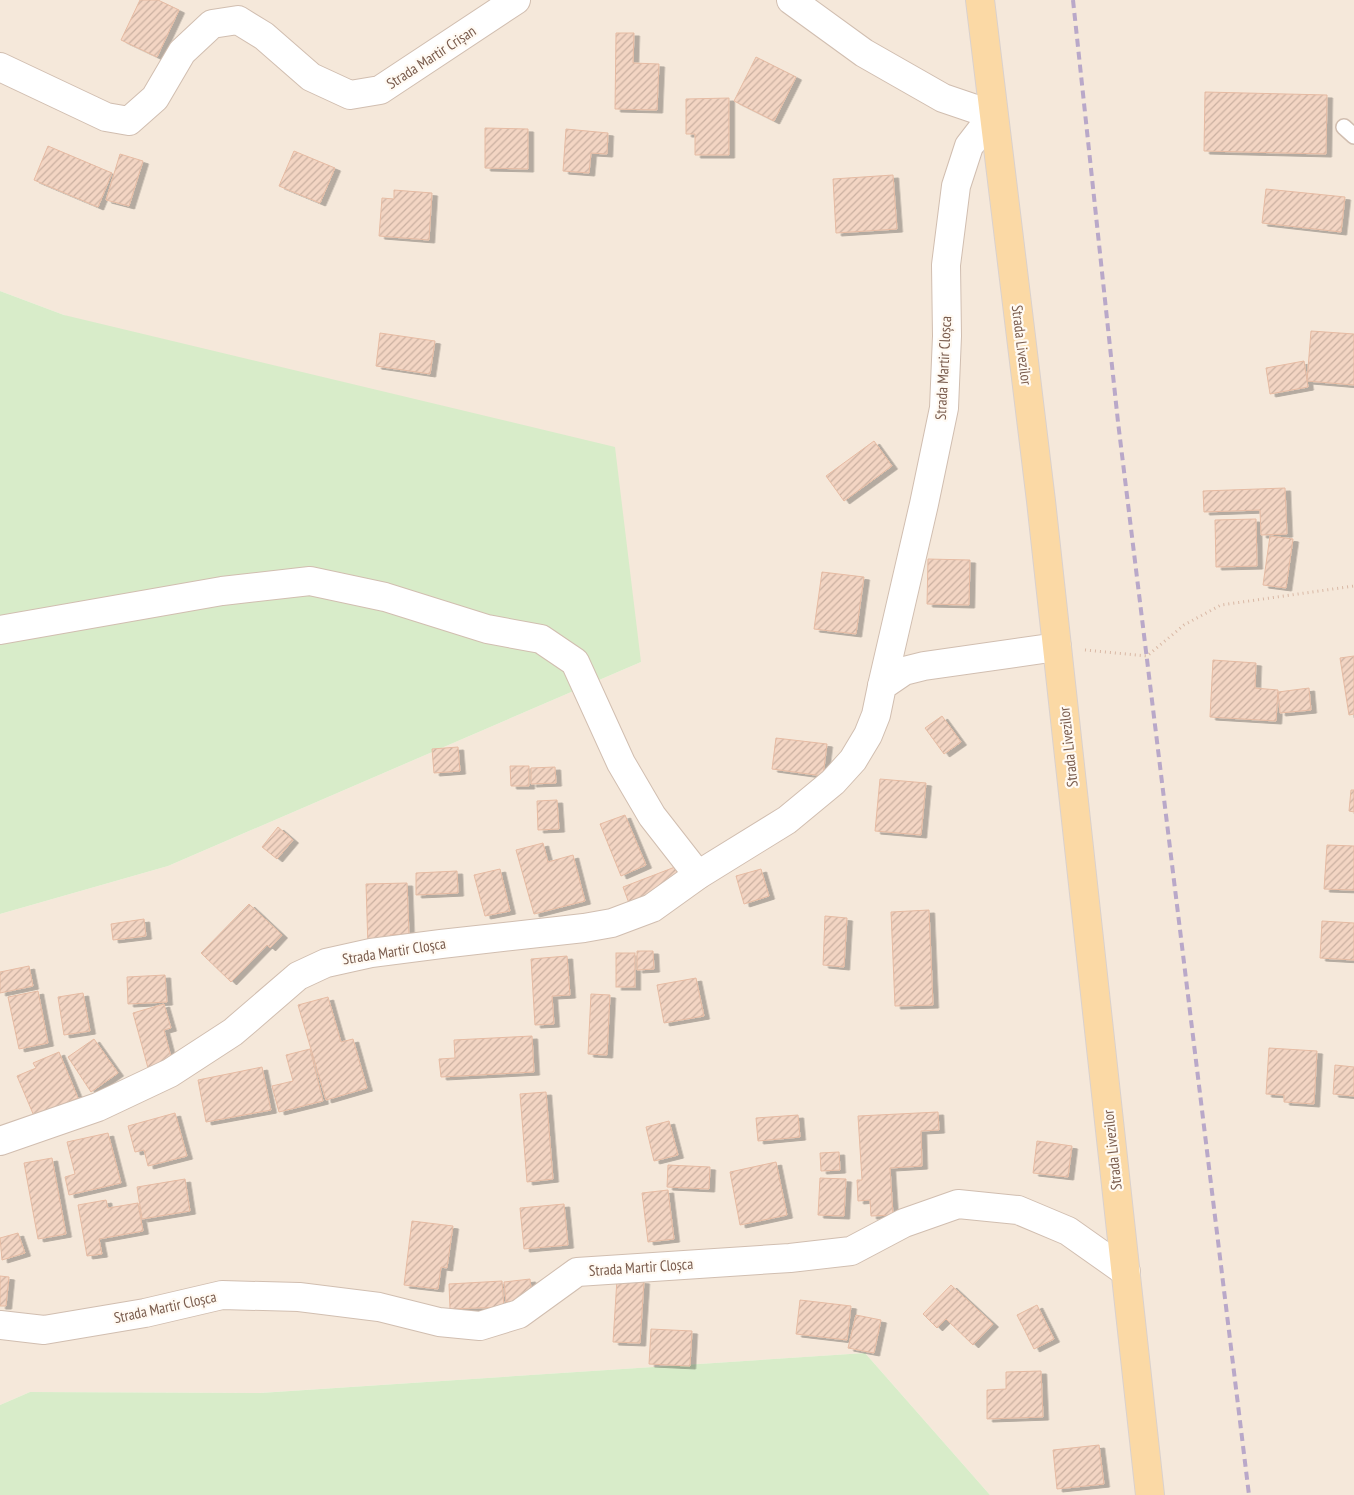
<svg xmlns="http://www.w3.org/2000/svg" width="1354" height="1495" font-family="'PT Sans Narrow',sans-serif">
	<defs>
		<pattern id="building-hatch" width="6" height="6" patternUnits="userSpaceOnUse" patternTransform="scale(1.25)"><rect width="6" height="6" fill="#f3d5c3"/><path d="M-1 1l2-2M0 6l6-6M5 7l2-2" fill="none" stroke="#cab0a1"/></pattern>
		<filter id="shadow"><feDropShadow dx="5.5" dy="3" stdDeviation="0" flood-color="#0004"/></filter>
	</defs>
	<rect width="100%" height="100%" fill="#fdf6ec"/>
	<polygon fill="#f5e8da" points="0,0 1354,0 1354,1495 990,1495 865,1353 259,1393 30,1392 0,1405 0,914 168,866 641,662 64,315 0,291"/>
	<g fill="#d8ecc9">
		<polygon points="0,291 64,315 615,447 641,662 168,866 0,914"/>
		<polygon points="865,1353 990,1495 0,1495 0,1405 30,1392 260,1393"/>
	</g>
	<g fill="url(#building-hatch)" stroke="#e6bba3" filter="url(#shadow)">
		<polygon points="140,0 158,0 179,10 157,57 121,40"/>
		<polygon points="616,33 634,33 633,63 659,64 657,110 615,109"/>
		<polygon points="756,57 796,77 774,121 734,101"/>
		<polygon points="1205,92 1327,95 1326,154 1204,151"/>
		<polygon points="729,98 729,155 695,155 695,134 686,134 686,99"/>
		<polygon points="485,128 528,129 528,169 485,168"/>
		<polygon points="566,129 608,133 607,154 591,153 589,173 563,171"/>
		<polygon points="48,146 112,173 98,207 34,180"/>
		<polygon points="294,151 335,168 320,203 279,186"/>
		<polygon points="120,154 143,161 129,206 106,200"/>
		<polygon points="893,175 897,229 836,233 833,179"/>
		<polygon points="1266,189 1345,197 1341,232 1262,223"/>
		<polygon points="394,190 432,193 429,240 379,236 382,198 394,199"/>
		<polygon points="1311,331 1354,334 1354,385 1307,381"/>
		<polygon points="380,333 435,341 430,374 376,366"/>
		<polygon points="1304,361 1308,387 1270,394 1266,368"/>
		<polygon points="874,441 892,466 844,501 826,476"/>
		<polygon points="1285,488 1287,534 1261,535 1260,510 1204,512 1203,491"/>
		<polygon points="1256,519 1257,566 1216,567 1215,520"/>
		<polygon points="1270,536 1293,539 1286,588 1263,585"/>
		<polygon points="928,559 970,560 969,605 927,604"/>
		<polygon points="822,572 864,577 856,634 814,629"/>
		<polygon points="1354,656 1354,714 1349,715 1340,658"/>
		<polygon points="1213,660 1256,663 1255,688 1278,690 1276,721 1210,717"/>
		<polygon points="1309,688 1311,710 1280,713 1278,692"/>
		<polygon points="942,716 961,742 944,754 925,728"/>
		<polygon points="776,738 827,744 823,776 772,769"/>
		<polygon points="458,747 460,771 434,773 432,749"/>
		<polygon points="510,766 529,766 529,786 511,786"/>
		<polygon points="555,767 556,783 531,784 531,768"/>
		<polygon points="880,779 926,783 921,835 875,831"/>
		<polygon points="1351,790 1354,790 1354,812 1349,811"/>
		<polygon points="557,800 559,829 538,830 537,801"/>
		<polygon points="625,815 646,865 621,876 600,824"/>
		<polygon points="278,827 293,840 277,859 262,847"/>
		<polygon points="543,843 548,862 573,855 585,901 534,914 516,850"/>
		<polygon points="1327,845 1354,846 1354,890 1324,889"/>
		<polygon points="675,867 682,886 630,906 623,887"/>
		<polygon points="500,869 510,911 485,916 474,875"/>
		<polygon points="761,869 769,896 744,904 736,876"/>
		<polygon points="457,871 458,893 416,895 416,873"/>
		<polygon points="407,883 409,934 390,935 390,947 368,948 366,884"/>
		<polygon points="249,904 282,935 270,948 267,945 231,982 201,953"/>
		<polygon points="929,910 933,1005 895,1006 891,912"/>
		<polygon points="825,916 847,918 844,967 823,965"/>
		<polygon points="144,919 146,936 113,940 111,924"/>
		<polygon points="1322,921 1354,923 1354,960 1320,958"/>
		<polygon points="637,951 653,951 654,969 637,970"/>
		<rect x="616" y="953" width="19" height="34"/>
		<polygon points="567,956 570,995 552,996 554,1024 535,1025 531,959"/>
		<polygon points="29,966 33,986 0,993 0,972"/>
		<polygon points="165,975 167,1002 128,1004 127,977"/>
		<polygon points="696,978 704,1016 664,1023 657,985"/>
		<polygon points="38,991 48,1043 19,1049 8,997"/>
		<polygon points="83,993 90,1031 64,1035 58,997"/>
		<polygon points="591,994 610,995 607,1055 588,1054"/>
		<polygon points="328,997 341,1042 353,1039 367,1088 326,1100 298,1005"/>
		<polygon points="164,1004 171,1028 164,1030 172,1061 148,1068 133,1013"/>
		<polygon points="532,1036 534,1072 441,1077 439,1059 455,1058 454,1040"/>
		<polygon points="94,1039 118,1073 91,1092 68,1057"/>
		<polygon points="1269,1048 1317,1051 1314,1104 1284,1102 1284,1095 1266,1094"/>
		<polygon points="310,1049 323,1101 279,1112 272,1086 293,1081 286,1055"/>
		<polygon points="59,1052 78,1098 34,1116 17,1076 36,1068 33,1063"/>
		<polygon points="1335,1065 1354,1067 1354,1096 1333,1094"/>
		<polygon points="262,1067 271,1110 206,1122 198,1080"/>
		<polygon points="546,1092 553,1179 527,1182 520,1094"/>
		<polygon points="938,1112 939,1130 921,1131 922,1166 890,1168 893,1215 871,1216 870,1200 858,1201 857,1180 862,1180 858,1116"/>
		<polygon points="175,1113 187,1156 148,1166 144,1150 135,1152 128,1126"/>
		<polygon points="798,1115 800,1137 758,1141 756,1118"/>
		<polygon points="669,1121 678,1155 654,1161 646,1127"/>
		<polygon points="108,1133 121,1183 69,1195 65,1177 75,1174 67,1142"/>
		<polygon points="1037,1141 1072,1146 1068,1177 1033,1173"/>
		<polygon points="839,1152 840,1170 821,1171 820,1153"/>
		<polygon points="52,1158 66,1234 38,1239 24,1163"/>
		<polygon points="776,1162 787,1215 740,1225 730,1172"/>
		<polygon points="668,1165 710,1167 709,1189 667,1187"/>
		<polygon points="820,1178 846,1179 844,1216 818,1215"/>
		<polygon points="185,1179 190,1211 142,1219 137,1187"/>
		<polygon points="668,1190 674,1239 648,1242 642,1193"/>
		<polygon points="106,1200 108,1208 138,1203 143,1231 99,1239 102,1254 87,1256 78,1205"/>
		<polygon points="564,1204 568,1245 524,1249 520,1208"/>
		<polygon points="412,1221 453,1226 447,1268 441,1267 438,1289 404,1285"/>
		<polygon points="18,1233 25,1253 2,1260 0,1238"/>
		<polygon points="0,1276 9,1277 6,1306 0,1306"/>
		<polygon points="530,1279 532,1300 506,1302 504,1282"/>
		<polygon points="617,1279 644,1281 640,1343 613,1342"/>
		<polygon points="502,1281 504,1307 450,1309 449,1284"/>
		<polygon points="951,1285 993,1324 973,1345 946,1319 937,1328 923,1314"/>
		<polygon points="800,1300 851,1306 847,1340 796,1334"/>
		<polygon points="1037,1305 1054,1339 1034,1349 1017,1315"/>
		<polygon points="856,1315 881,1320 874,1353 848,1348"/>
		<polygon points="651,1329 692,1331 690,1366 649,1364"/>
		<polygon points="1041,1371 1043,1417 987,1419 987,1390 1006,1389 1006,1372"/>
		<polygon points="1099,1445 1104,1484 1057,1489 1053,1450"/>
	</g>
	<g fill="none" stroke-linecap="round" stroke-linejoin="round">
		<g stroke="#d1beb0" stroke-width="18">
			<polyline id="lane" points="1344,127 1354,136"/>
		</g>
		<g stroke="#d1beb0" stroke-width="30">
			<g id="street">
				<polyline points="791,0 864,53 943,98 993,115 969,146 956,186 946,265 947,336 944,408 924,504 882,686"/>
				<polyline points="0,67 106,117 129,121 155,98 182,52 212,24 238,20 264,36 311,77 350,95 380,90 516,0"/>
				<polyline points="0,630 222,591 310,581 385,597 487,629 541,639 575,662 621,763 652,816 698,875"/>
				<polyline points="0,1141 98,1107 170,1073 233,1032 298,976 326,963 371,953 441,944 584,928 612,923 652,908 698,875 787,820 833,782 853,760 868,735 876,715 882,686 904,671 924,666 1057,647"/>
				<polyline points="0,1325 44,1330 145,1313 222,1295 299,1297 379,1307 439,1322 480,1326 519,1314 577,1272 790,1258 851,1251 904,1223 958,1204 1018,1210 1068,1231 1126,1272"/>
			</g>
		</g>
		<g stroke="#dad1cd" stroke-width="30">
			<polyline id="primary" points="980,0 1041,501 1150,1495"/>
		</g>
		<polyline stroke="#d9b8a5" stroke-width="3" stroke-dasharray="1 4" stroke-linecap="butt" points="1085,650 1147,656 1184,625 1221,605 1354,586"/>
		<use href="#lane" stroke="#fff" stroke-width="15"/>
		<use href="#street" stroke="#fff" stroke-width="28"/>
		<use href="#primary" stroke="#fbd9a5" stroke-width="28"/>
		<polyline stroke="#b9a8c9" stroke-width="4" stroke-dasharray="8 5" stroke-linecap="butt" points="1073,0 1118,422 1249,1495"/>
	</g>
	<g text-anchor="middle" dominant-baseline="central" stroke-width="4.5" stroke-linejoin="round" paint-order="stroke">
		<g font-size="15" fill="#7a5c4d" stroke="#fffaf3">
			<text transform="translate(431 57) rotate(-33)">Strada Martir Crișan</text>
			<text transform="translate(1022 345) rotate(83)">Strada Livezilor</text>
			<text transform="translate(943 368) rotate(-87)">Strada Martir Cloșca</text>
			<text transform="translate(1068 747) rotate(-96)">Strada Livezilor</text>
			<text transform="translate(394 951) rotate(-9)">Strada Martir Cloșca</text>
			<text transform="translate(1112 1150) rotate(-96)">Strada Livezilor</text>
			<text transform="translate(641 1267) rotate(-4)">Strada Martir Cloșca</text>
			<text transform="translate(165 1307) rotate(-12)">Strada Martir Cloșca</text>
		</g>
	</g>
</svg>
